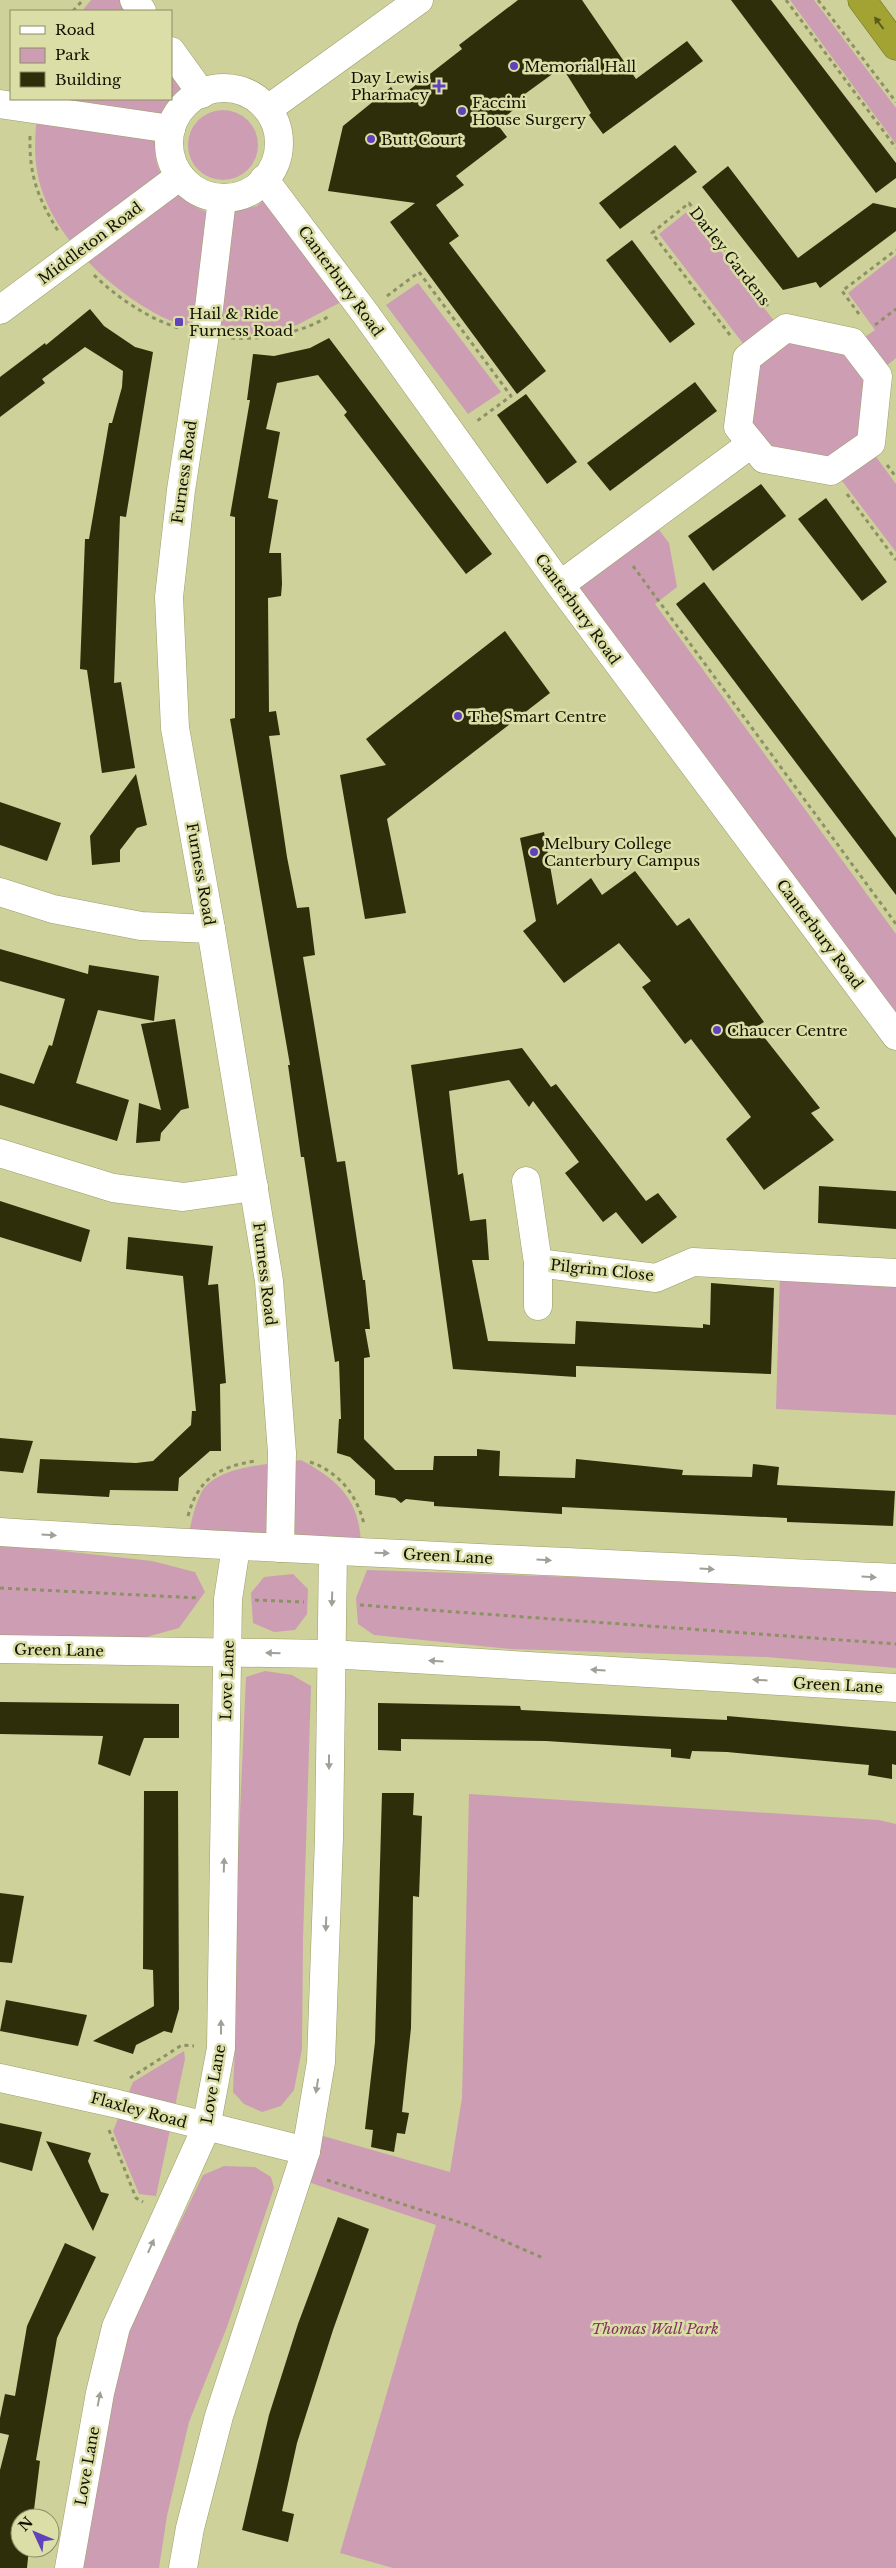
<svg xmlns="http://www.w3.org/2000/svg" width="896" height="2568" font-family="'Libre Baskerville',serif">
	<rect width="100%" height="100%" fill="#ced19a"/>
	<g fill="#cd9eb3">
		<polygon points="91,0 128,0 136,11 82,11"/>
		<polygon points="790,0 814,0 896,108 896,144"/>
		<path d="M171,59L192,86C180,95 166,106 159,120C157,124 157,130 156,135C149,174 176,201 210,213L198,329C187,325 173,322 162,317C109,290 47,232 37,171C33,147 36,122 39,99H171Z"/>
		<circle cx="223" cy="145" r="35"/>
		<polygon points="269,195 345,300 297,325 252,335 214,331 231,212 257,206"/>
		<polygon points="689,210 778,326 748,350 659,234"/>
		<polygon points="896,255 896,358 880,371 859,341 875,330 848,293"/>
		<polygon points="418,283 501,392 468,414 386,305"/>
		<polygon points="788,334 849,346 876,373 864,440 830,466 766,455 744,426 753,361"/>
		<polygon points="871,450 896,484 896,552 836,473"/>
		<polygon points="653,522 669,543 677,587 655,604 896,934 896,1018 566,581"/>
		<polygon points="780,1272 896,1278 896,1415 776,1409"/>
		<path d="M301,1460C340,1481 360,1501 361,1546L188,1538C191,1523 194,1507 201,1493C216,1465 273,1464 301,1460Z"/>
		<polygon points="0,1544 152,1561 195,1572 205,1592 179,1628 132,1641 0,1636"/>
		<polygon points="367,1570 690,1581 896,1592 896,1668 766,1657 511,1649 374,1635 358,1624 356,1598"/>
		<polygon points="293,1574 308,1589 307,1614 295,1630 274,1632 253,1623 251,1593 264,1577"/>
		<polygon points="265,1671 292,1675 311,1686 303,1940 302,2049 294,2090 281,2106 262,2112 244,2104 233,2092 235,2044 233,1971 246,1677"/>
		<polygon points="469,1794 879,1820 896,1824 896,2568 393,2568 340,2553 436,2225 308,2182 316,2134 450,2172 462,2098"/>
		<polygon points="184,2051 185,2059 156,2196 139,2194 113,2131 133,2082"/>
		<polygon points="224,2166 255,2167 271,2177 274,2188 227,2327 189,2422 167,2516 159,2568 83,2568 87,2531 111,2398 126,2335 203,2175"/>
	</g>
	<g fill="#2e2e0a">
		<polygon points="518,0 582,0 636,79 687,41 703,61 603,134 589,115 591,113 562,67 518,99 521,103 497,124 507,137 456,176 464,185 436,205 459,236 449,243 546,371 517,394 390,222 415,203 328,191 343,126 391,87 399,98 462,49 459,45"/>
		<polygon points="731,0 771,0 896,163 896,178 876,193"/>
		<polygon points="675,145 697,172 620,229 599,203"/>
		<polygon points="728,166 798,258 873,203 896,208 896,231 820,288 816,282 783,290 702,187"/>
		<polygon points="632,240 695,324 670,343 606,260"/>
		<polygon points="90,309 104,326 135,347 153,352 126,517 120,516 114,683 121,682 135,768 102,773 87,670 80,669 85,539 89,539 109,423 112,423 122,387 123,371 85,347 42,379 45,383 0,417 0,377 45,343 46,345"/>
		<polygon points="329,338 492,554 466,574 344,415 347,412 318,375 277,383 266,429 280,432 268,498 278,500 269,553 281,553 282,584 281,596 268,598 269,712 276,711 280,735 269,736 287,857 297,908 309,907 315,955 303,957 337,1162 345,1161 363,1280 365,1280 370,1329 365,1329 370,1357 364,1358 364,1439 395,1470 433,1470 434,1456 477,1456 477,1449 500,1451 499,1476 575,1478 576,1459 683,1470 682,1475 752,1477 753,1464 779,1467 777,1485 895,1491 893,1526 787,1522 787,1518 562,1507 562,1514 434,1506 434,1502 406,1499 401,1503 395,1498 375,1495 375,1480 350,1457 337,1453 339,1419 341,1419 339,1361 335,1362 304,1157 301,1157 288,1065 290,1065 230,719 235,718 235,517 230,516 250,400 247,400 253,354 274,356 310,348"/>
		<polygon points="695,382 717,411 610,491 587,463"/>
		<polygon points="526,394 577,462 547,484 497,415"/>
		<polygon points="761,484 786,516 713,571 688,536"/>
		<polygon points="826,498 887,582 862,601 798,519"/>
		<polygon points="704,582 896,838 896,895 676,604"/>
		<polygon points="505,631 550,693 387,819 406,913 365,919 340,775 386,765 366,739"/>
		<polygon points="136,774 147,825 137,828 120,850 120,862 92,865 90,836"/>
		<polygon points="0,802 61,823 47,861 0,845"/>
		<polygon points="544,832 557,905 591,878 602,895 635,871 677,926 689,918 764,1022 756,1027 820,1108 811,1113 834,1140 764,1190 726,1139 751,1117 691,1039 685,1044 642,987 651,981 619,943 564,983 523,931 536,921 520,838"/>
		<polygon points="0,949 88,974 89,965 159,976 154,1021 98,1010 76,1083 129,1100 117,1141 0,1105 0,1073 34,1084 49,1045 52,1046 65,999 0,981"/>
		<polygon points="175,1019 189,1108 181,1110 161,1133 160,1141 136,1143 139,1103 161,1110 141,1024"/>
		<polygon points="522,1048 551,1087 556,1084 646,1201 658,1193 677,1217 642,1244 616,1212 603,1222 565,1173 579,1162 533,1101 529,1107 509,1080 449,1091 458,1175 463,1173 470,1221 486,1219 489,1260 472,1260 488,1341 575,1344 576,1321 703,1328 703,1324 710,1325 711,1283 774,1288 771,1374 576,1366 576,1377 453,1369 411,1065"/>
		<polygon points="819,1186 896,1191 896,1229 818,1223"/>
		<polygon points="0,1201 90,1230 81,1262 0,1237"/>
		<polygon points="128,1237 213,1246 208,1285 218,1284 226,1383 220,1384 221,1451 210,1451 179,1478 178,1491 110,1490 109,1497 37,1493 40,1459 136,1463 153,1461 191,1425 192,1411 196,1411 183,1276 126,1269"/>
		<polygon points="0,1438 33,1441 23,1473 0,1471"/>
		<polygon points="0,1702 179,1704 179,1738 144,1738 130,1776 98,1764 103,1736 0,1734"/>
		<polygon points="378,1703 520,1706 521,1710 727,1720 727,1716 896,1731 896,1765 892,1764 892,1779 868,1775 869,1765 727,1752 692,1751 690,1759 671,1757 671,1749 546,1741 401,1739 401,1751 378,1750"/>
		<polygon points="144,1791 178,1791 179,2009 172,2033 164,2031 136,2045 133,2054 93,2041 154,2006 153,1970 143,1969"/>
		<polygon points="382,1793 414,1793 413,1815 422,1816 419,1897 413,1896 411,2028 402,2112 409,2113 405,2134 397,2133 394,2152 371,2147 373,2130 365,2129 375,2042"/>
		<polygon points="0,1893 24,1896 12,1963 0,1962"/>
		<polygon points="6,2000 87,2015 78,2046 0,2031"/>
		<polygon points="0,2123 42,2132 32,2171 0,2162"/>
		<polygon points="46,2141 91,2153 88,2161 101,2192 109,2194 93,2231"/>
		<polygon points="338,2217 369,2229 333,2330 297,2443 282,2511 294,2514 288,2542 242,2530 269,2415 298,2324"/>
		<polygon points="65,2243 96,2257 57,2338 36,2460 40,2461 33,2518 20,2518 20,2548 29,2548 27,2568 0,2568 0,2470 9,2435 0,2433 0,2418 5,2394 15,2396 27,2326"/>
	</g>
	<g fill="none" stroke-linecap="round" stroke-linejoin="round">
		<g stroke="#9c9e6a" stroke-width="29">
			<g id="street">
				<polyline points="134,0 142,11"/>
				<polyline points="171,51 202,94"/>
				<polyline points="264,179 365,313 560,585 896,1036"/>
				<polyline points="0,310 180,176"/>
				<polygon points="786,328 852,342 878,376 871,443 831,471 764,459 738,427 747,358"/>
				<polyline points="560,585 751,444"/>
				<polyline points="0,892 53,909 141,926 211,929"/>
				<polyline points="0,1153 113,1188 183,1197 254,1187"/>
				<polyline points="526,1181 538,1263 656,1278 693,1262 896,1273"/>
				<polyline points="538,1263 538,1306"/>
				<polyline points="0,2078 118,2104 306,2151"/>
			</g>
		</g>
		<g stroke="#9c9e6a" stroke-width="29">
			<g id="secondary">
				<circle cx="224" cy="143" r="55"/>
				<polyline points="0,104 171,129"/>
				<polyline points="268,109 419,0"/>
				<polyline points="222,199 209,308 181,490 169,597 175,728 211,929 269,1281 282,1453 280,1548"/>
				<path d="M0,1532C298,1551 597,1563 896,1578"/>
				<polyline points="0,1649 330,1654 896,1688"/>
				<polyline points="69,2568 100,2393 116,2327 206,2128 221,2048 228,1599 236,1547"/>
				<polyline points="183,2568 190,2528 219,2416 306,2151 321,2062 329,1838 333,1551"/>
			</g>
		</g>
		<g stroke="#707022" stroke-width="29">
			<polyline id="highway" points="862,0 896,46"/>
		</g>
		<g stroke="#8e9066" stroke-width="3" stroke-dasharray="4 4" stroke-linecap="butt">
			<polyline points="786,0 896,148"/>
			<polyline points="818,0 896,102"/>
			<polyline points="73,11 83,0"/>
			<path d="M30,136C29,176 38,198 58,231"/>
			<path d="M94,275C116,297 149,319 179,328"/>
			<polyline points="387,296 419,272 511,396 477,421"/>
			<polyline points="859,314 842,291 896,250"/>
			<polyline points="875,325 896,309"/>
			<polyline points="730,335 652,233 689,203 768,306"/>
			<path d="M231,338C265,340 302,333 331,315"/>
			<polyline points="887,465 896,477"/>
			<polyline points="847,494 896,560"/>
			<polyline points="633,566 896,924"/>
			<path d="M310,1462C339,1472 357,1495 364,1524"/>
			<path d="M188,1516C198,1479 218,1467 255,1461"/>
			<polyline points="0,1588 199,1598"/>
			<polyline points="255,1600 304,1602"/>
			<polyline points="360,1605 896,1644"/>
			<polyline points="130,2078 182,2045 194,2046"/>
			<polyline points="109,2130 136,2198 143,2202"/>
			<polyline points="327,2180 468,2225 543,2258"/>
		</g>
		<use href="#street" stroke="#fff" stroke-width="28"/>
		<use href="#secondary" stroke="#fff" stroke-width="28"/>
		<use href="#highway" stroke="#a2a333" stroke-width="28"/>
	</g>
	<defs><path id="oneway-solid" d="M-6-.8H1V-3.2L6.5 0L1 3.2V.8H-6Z" transform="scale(1.25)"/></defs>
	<use fill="#5a5a1a" href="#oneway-solid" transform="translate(879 23) rotate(-127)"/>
	<g fill="#a0a099">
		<use href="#oneway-solid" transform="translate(49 1535) rotate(4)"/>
		<use href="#oneway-solid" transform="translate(382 1553) rotate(2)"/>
		<use href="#oneway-solid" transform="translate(544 1560) rotate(3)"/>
		<use href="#oneway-solid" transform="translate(707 1569) rotate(3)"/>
		<use href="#oneway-solid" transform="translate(869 1577) rotate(3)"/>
		<use href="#oneway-solid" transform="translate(332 1599) rotate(92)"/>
		<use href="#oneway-solid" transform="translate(273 1653) rotate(-179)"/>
		<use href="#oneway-solid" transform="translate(436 1661) rotate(-177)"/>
		<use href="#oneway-solid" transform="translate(598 1670) rotate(-177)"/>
		<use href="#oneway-solid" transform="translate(760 1680) rotate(-177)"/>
		<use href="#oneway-solid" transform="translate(329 1762) rotate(90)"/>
		<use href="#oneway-solid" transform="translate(224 1865) rotate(-88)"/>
		<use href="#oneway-solid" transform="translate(326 1924) rotate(92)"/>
		<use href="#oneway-solid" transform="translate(221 2027) rotate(-90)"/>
		<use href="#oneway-solid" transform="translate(317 2086) rotate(99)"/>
		<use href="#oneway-solid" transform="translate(151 2246) rotate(-66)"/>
		<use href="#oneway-solid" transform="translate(99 2399) rotate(-79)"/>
	</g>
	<g fill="#6142ba" stroke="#dbdea7" stroke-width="2">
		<circle cx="514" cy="66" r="5"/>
		<path d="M436.5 78.5h5v5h5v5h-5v5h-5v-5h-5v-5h5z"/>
		<circle cx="462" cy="111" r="5"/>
		<circle cx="371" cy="139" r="5"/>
		<rect x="174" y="317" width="10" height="10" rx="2.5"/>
		<circle cx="458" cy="716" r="5"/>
		<circle cx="534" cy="852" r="5"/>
		<circle cx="717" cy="1030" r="5"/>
	</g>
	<g text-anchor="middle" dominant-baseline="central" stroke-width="5" stroke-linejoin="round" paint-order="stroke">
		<g font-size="15" fill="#121201" stroke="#dbdea7" text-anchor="start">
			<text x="524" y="66">Memorial Hall</text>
			<text x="429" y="77" text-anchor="end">Day Lewis<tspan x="429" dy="17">Pharmacy</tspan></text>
			<text x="472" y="102">Faccini<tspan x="472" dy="17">House Surgery</tspan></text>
			<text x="381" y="139">Butt Court</text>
			<text x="189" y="313">Hail &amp; Ride<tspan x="189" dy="17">Furness Road</tspan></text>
			<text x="468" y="716">The Smart Centre</text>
			<text x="544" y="843">Melbury College<tspan x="544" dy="17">Canterbury Campus</tspan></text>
			<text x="727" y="1030">Chaucer Centre</text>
		</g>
		<g font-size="15" fill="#121201" stroke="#dbdea7">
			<text transform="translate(90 243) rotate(-37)">Middleton Road</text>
			<text transform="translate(730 256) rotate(52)">Darley Gardens</text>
			<text transform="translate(341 281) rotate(54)">Canterbury Road</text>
			<text transform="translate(184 472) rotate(-82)">Furness Road</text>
			<text transform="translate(578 609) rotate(54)">Canterbury Road</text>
			<text transform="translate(201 874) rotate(80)">Furness Road</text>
			<text transform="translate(820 934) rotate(53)">Canterbury Road</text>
			<text transform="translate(602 1270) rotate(6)">Pilgrim Close</text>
			<text transform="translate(265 1274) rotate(83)">Furness Road</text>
			<text transform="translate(448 1556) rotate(3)">Green Lane</text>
			<text transform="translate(59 1650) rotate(1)">Green Lane</text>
			<text transform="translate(227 1680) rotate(-88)">Love Lane</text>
			<text transform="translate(838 1685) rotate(3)">Green Lane</text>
			<text transform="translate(213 2084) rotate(-80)">Love Lane</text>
			<text transform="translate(139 2110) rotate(15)">Flaxley Road</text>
			<text transform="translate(87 2466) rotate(-80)">Love Lane</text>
		</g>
		<g font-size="15" font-style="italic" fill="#853660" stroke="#dbdea7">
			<text x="655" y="2328">Thomas Wall Park</text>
		</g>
	</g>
	<rect x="10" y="10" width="162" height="90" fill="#dbdea7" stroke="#8b8c65"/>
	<rect x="20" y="26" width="25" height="8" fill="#ffffff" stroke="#8b8c65"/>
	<text x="55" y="35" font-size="15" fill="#121201">Road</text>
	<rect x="20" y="48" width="25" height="15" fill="#cd9eb3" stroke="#8b8c65"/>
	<text x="55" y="60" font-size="15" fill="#121201">Park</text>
	<rect x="20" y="72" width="25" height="15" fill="#2e2e0a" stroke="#8b8c65"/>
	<text x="55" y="85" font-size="15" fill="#121201">Building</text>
	<g transform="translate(35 2533) rotate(314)"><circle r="24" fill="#dbdea7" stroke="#8b8c65"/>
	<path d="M0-4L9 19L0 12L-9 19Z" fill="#6142ba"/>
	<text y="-8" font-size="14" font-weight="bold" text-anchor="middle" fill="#121201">N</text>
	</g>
</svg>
